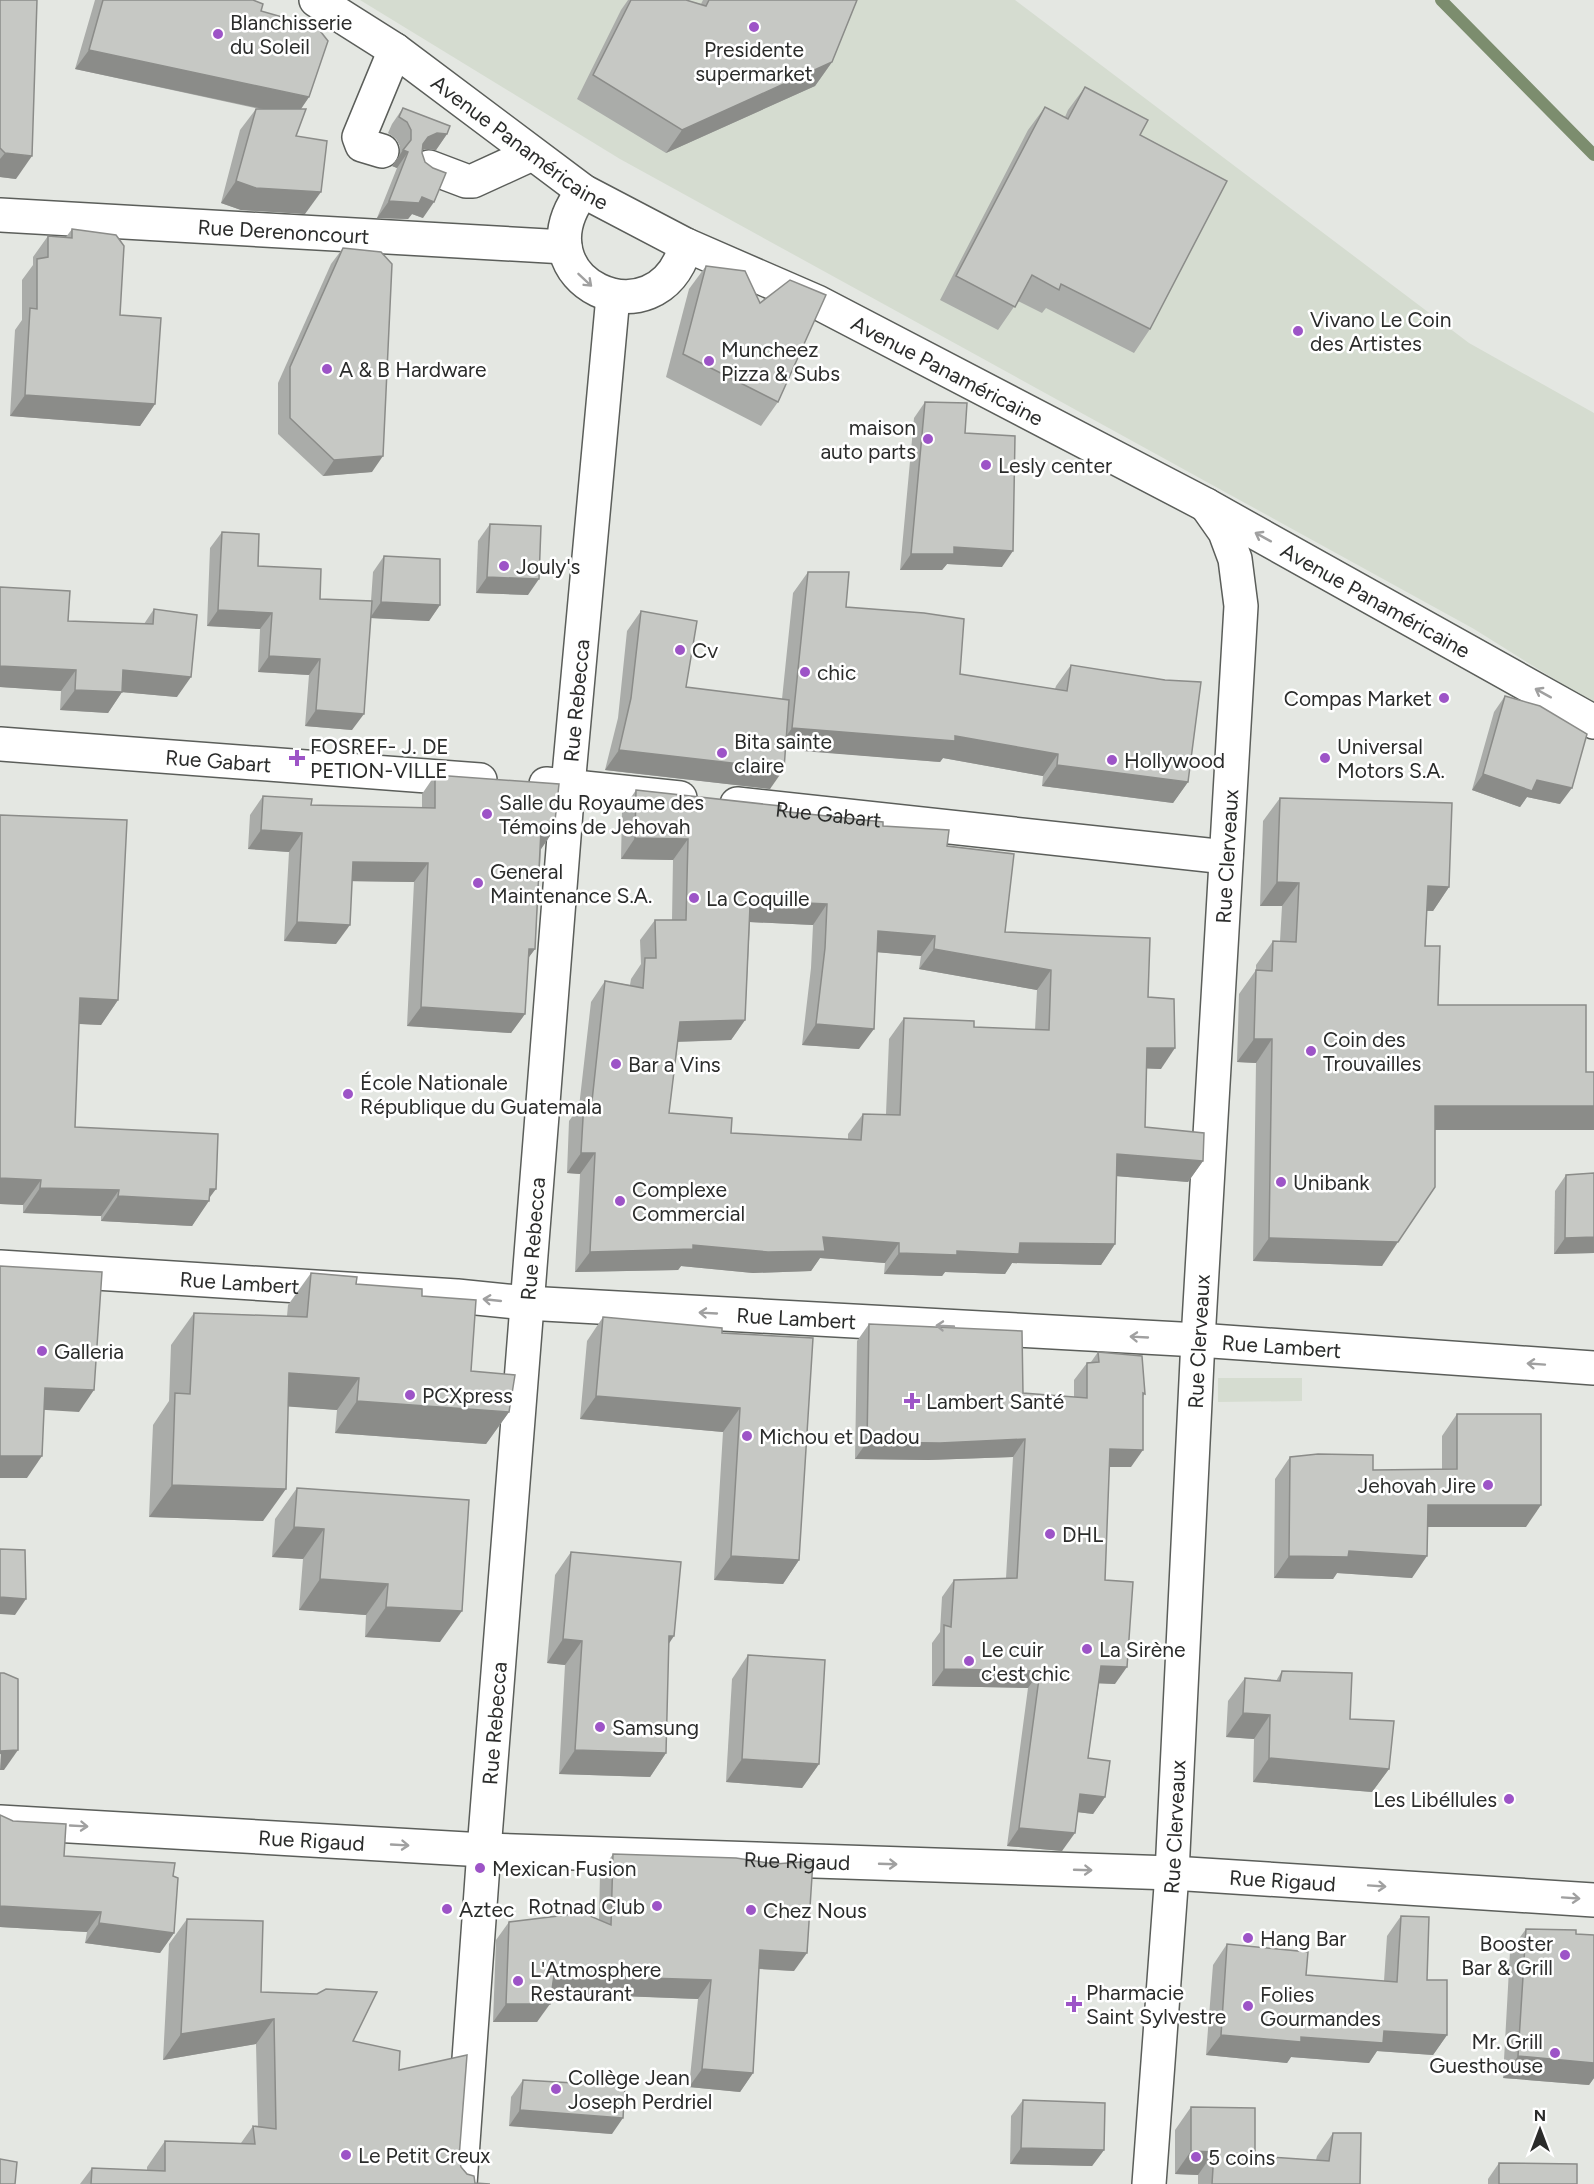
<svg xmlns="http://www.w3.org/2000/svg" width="1594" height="2184" font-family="Figtree,sans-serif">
	<rect width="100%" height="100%" fill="#e4e7e2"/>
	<g fill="#d5dcd0">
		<polygon points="360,0 1015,0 1469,343 1594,413 1594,704 1474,629 620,159"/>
		<polygon points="1218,1378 1302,1378 1302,1401 1218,1402"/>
	</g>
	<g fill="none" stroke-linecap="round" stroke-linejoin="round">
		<polyline stroke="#7c8d6e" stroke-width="12" points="1441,0 1594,155"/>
		<g stroke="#5b5e5a" stroke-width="36">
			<g id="minor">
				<polyline points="382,151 362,145 359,137 395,50"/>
				<polyline points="429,167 466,181 473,181 532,154"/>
				<path d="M583,191C514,281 658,347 686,245"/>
				<path id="s1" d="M0,215L565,247"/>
				<path id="s2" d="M0,744L480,780"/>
				<polyline points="546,784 680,798"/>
				<path id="s3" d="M737,804L1226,857"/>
				<path id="s4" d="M0,1267L457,1296L526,1303L1198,1340L1594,1368"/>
				<path id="s5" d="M0,1822L484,1850L1172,1873L1594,1900"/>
				<path id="s6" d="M460,2184L484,1850L568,786L613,296"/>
				<path id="s7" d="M1149,2184L1172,1873L1198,1340L1241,606L1235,559L1225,532L1206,505"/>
			</g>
		</g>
		<g stroke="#5b5e5a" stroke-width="36">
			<g id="major">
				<path id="s8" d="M316,0L395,50L583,191L686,245L817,302L1206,505L1594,722"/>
			</g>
		</g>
		<use href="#minor" stroke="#fff" stroke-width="33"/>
		<use href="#major" stroke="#fff" stroke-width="33"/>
	</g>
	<g fill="#aaaca9" fill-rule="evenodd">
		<polygon points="0,0 16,179 0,177"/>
		<polygon points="95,0 253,0 309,97 301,109 296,136 305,214 241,210 221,203 240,130 256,109 260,109 75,69"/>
		<polygon points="628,0 686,0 701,4 703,0 857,0 832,62 815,86 666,153 577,99 621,10"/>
		<polygon points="1085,87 1140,135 1150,329 1134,353 1046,308 1042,313 1018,301 998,330 940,300 1028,130 1045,107 1065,117 1068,110"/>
		<polygon points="403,108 447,134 436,150 425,149 422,150 423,218 412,214 408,219 377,218 397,168 392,166 400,155 400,146 396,139 388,133 392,124"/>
		<polygon points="72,229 120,315 155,404 140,426 10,416 15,330 22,320 22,280 33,265 33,257 48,236 66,237"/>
		<polygon points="343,248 372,472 323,476 278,434 278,383 331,264"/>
		<polygon points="706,266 778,402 761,426 666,377 689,289"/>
		<polygon points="925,402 965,433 1002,567 947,564 942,570 900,570 914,418"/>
		<polygon points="490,524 528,595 476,593 478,541"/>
		<polygon points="222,532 258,566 320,599 371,601 373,572 384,556 440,605 429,621 371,618 352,730 305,726 309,675 258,672 260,629 207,626 210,548"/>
		<polygon points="808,572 846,607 960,674 1055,689 1056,686 1071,665 1188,782 1173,803 1042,786 1043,776 943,758 940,762 785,749 770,789 605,770 618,718 627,631 641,611 686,687 782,699 793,593"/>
		<polygon points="0,587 68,621 144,624 154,609 177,697 122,692 108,713 60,710 61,691 0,687"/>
		<polygon points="1505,696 1560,804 1527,797 1520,807 1472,790 1494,712"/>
		<polygon points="435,775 554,830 541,849 535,949 528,958 525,1014 511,1033 407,1026 414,882 352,881 336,944 284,941 289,852 248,849 250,815 263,796 311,805 422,808 422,794"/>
		<path d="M636,790L883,826L947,846L1005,932L1148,997L1161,1069L1146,1068L1145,1127L1203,1161L1188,1182L1116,1176L1115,1244L1101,1265L1012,1263L1005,1274L945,1272L942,1276L884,1274L885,1263L820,1258L811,1271L753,1273L681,1266L678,1270L575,1272L580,1174L567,1173L569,1121L579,1107L591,1002L605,981L630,985L631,979L641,964L640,940L655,920H672L673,860L621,859L622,811ZM750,922L813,925L811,968L802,1045L859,1049L877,952L921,956L919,969L1037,990L1035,1030L974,1027L904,1018L889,1039L886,1114H863L848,1134V1139L731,1133L669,1113L678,1042L731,1040L745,1020Z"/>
		<polygon points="1280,798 1449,887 1433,911 1427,911 1425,946 1438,1005 1586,1072 1594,1130 1435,1130 1382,1266 1253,1261 1256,1063 1237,1062 1239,994 1256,970 1256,965 1273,941 1280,941 1282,906 1260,906 1263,821"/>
		<polygon points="0,815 118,1000 101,1025 79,1024 75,1127 209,1198 192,1226 101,1221 101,1216 23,1213 23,1205 0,1204"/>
		<polygon points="1594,1173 1594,1253 1554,1254 1555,1191 1566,1175"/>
		<polygon points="311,1273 356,1284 422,1296 471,1371 509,1412 486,1444 335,1433 337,1410 288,1406 263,1521 149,1517 153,1425 169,1401 171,1345 194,1313 287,1316 288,1305"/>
		<polygon points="603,1317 722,1333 799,1560 783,1584 714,1580 723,1432 580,1419 587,1341"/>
		<polygon points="869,1324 1023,1393 1074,1397 1074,1380 1087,1363 1091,1362 1098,1352 1145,1394 1143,1396 1131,1467 1109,1467 1105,1580 1115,1684 1099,1683 1088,1758 1105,1797 1093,1814 1078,1812 1062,1851 1007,1846 1028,1688 932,1686 932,1643 940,1632 942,1597 954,1580 1006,1578 1013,1457 928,1460 855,1459 857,1341"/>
		<polygon points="1457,1414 1526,1527 1428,1527 1412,1578 1337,1573 1333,1579 1274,1578 1275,1479 1290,1457 1373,1470 1442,1469 1442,1436"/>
		<polygon points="297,1488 469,1500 440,1642 365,1637 366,1615 299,1610 303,1559 272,1557 275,1519"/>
		<polygon points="571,1552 666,1753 650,1777 559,1774 565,1665 547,1663 555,1575"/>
		<polygon points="748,1655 819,1764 802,1788 726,1782 732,1679"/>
		<polygon points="1282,1671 1350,1719 1389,1769 1372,1792 1253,1782 1254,1739 1226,1737 1228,1701 1245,1678 1276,1681"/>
		<polygon points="0,1815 64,1856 173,1876 174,1933 160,1953 85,1943 87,1932 0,1927"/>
		<polygon points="613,1854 794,1971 759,1969 753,2073 740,2092 689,2087 698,1999 552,1993 537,2022 493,2022 496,1940 509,1922 599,1919 600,1873"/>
		<polygon points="1401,1916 1427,1980 1447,2035 1433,2055 1377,2051 1369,2063 1291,2057 1287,2063 1206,2055 1213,1965 1227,1944 1306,1975 1384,1981 1387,1936"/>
		<polygon points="187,1919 261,1992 353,2041 399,2070 459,2158 461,2167 475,2183 490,2184 80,2184 92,2168 147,2170 147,2167 165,2141 241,2143 253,2126 258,2127 256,2044 163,2060 169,1944"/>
		<polygon points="1526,1929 1576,1934 1594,1935 1594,2078 1589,2085 1503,2078 1510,1951"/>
		<polygon points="523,2080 612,2134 509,2126 511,2097"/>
		<polygon points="1023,2100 1104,2150 1092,2166 1010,2164 1011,2116"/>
		<polygon points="1191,2107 1255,2156 1316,2160 1317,2156 1333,2133 1360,2184 1198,2184 1198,2175 1175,2174 1175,2130"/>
		<polygon points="1499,2163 1577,2184 1488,2184 1488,2179"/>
	</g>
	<g fill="#8b8c89">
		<polygon points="89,50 309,97 296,116 75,69"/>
		<polygon points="832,62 815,86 666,153 682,130"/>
		<polygon points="437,133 447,134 436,150 425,149 417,153 428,137"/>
		<polygon points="403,150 408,152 397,168 392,166"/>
		<polygon points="5,153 32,156 16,179 0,177 0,159"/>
		<polygon points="236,181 321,192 305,214 241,210 221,203"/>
		<polygon points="422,197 434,202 423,218 412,214 408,219 377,218 389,201"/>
		<polygon points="25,395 155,404 140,426 10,416"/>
		<polygon points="383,456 372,472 323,476 334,460"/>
		<polygon points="954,547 1013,551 1002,567 947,564 942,570 900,570 911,554"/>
		<polygon points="487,577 539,579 528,595 476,593"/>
		<polygon points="381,602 440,605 429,621 370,618"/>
		<polygon points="218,610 272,613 260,629 207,626"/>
		<polygon points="269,656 320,659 309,675 258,672"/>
		<polygon points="0,666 76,670 61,691 0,687"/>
		<polygon points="123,670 191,677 177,697 109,691"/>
		<polygon points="75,690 122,692 108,713 60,710"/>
		<polygon points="316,710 364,714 352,730 305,726"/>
		<polygon points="792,728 955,736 1058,754 1043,776 943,758 940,762 777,749"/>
		<polygon points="619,750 784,769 770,789 605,770"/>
		<polygon points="1057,765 1188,782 1173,803 1042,786"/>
		<polygon points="1483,774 1537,780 1572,788 1560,804 1527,797 1520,807 1472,790"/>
		<polygon points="261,830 302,833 289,852 248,849"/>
		<polygon points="541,830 554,830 541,849"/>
		<polygon points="635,838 688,839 673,860 621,859"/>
		<polygon points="353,862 428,863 414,882 340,881"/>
		<polygon points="1277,882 1299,883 1282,906 1260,906"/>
		<polygon points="1428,886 1449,887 1433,911 1411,910"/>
		<polygon points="760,901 827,904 813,925 749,922 750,906"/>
		<polygon points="297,922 350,925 336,944 284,941"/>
		<polygon points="878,931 935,936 921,956 863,951"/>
		<polygon points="529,949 535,949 521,968"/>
		<polygon points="934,949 1051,970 1037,990 919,969"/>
		<polygon points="80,998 118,1000 101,1025 63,1023"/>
		<polygon points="421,1007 525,1014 511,1033 407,1026"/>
		<polygon points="745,1020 731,1040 666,1042 680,1022"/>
		<polygon points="816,1024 874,1029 859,1049 802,1045"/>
		<polygon points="1254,1039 1272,1039 1256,1063 1237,1062"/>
		<polygon points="1147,1048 1175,1048 1161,1069 1132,1068"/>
		<polygon points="1435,1106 1594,1106 1594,1130 1419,1130"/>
		<polygon points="581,1153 595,1153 580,1174 567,1173"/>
		<polygon points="1117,1154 1203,1161 1188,1182 1103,1175"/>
		<polygon points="0,1178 41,1180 23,1205 0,1204"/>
		<polygon points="40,1188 119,1190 101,1216 23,1213"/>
		<polygon points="210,1189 216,1189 207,1201 209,1201 192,1226 101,1221 118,1196"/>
		<polygon points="823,1237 899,1243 885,1263 820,1258 811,1271 753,1273 681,1266 678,1270 575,1272 590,1252"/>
		<polygon points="1594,1237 1594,1253 1554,1254 1565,1238"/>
		<polygon points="1269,1238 1398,1242 1382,1266 1253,1261"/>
		<polygon points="1020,1243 1115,1244 1101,1265 1012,1263 1005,1274 945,1272 942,1276 884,1274 899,1253 957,1251"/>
		<polygon points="289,1373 359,1378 337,1410 267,1405"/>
		<polygon points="45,1388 94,1390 79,1412 30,1409"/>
		<polygon points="596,1396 740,1408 723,1432 580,1419"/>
		<polygon points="357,1401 509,1412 486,1444 335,1433"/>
		<polygon points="1025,1439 1013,1457 928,1460 855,1459 867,1442"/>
		<polygon points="1110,1449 1143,1450 1131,1467 1098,1467"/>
		<polygon points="0,1456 42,1456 27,1478 0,1478"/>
		<polygon points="172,1485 286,1489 263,1521 149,1517"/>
		<polygon points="1428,1505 1541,1505 1526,1527 1412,1527"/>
		<polygon points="294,1527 324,1529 303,1559 272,1557"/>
		<polygon points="1349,1551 1427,1556 1412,1578 1337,1573 1333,1579 1274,1578 1289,1556"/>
		<polygon points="731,1556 799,1560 783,1584 714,1580"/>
		<polygon points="320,1579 388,1584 366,1615 299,1610"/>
		<polygon points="0,1597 26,1599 15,1615 0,1614"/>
		<polygon points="386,1607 462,1611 440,1642 365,1637"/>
		<polygon points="669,1636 674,1636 658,1660"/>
		<polygon points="563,1639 582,1641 565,1665 547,1663"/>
		<polygon points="1101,1666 1127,1667 1115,1684 1089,1683"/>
		<polygon points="944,1669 1040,1671 1028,1688 932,1686"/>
		<polygon points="1243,1713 1270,1715 1254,1739 1226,1737"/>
		<polygon points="18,1750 4,1770 0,1770 1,1751"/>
		<polygon points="575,1750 666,1753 650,1777 559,1774"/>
		<polygon points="1269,1758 1389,1769 1372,1792 1253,1782"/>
		<polygon points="742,1759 819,1764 802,1788 726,1782"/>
		<polygon points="1080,1794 1105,1797 1093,1814 1068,1811"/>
		<polygon points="1019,1828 1075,1833 1062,1851 1007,1846"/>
		<polygon points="0,1906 101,1912 87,1932 0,1927"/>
		<polygon points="99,1923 174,1933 160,1953 85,1943"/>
		<polygon points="760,1950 807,1953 794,1971 747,1968"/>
		<polygon points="554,1975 711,1980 698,1999 541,1993"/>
		<polygon points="506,2004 550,2004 537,2022 493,2022"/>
		<polygon points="274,2019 256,2044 163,2060 181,2034"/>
		<polygon points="1384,2031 1447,2035 1433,2055 1377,2051 1369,2063 1291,2057 1287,2063 1206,2055 1221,2035 1301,2037"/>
		<polygon points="1518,2056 1594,2063 1594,2078 1589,2085 1503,2078"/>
		<polygon points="702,2069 753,2073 740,2092 689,2087"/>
		<polygon points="520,2110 623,2118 612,2134 509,2126"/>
		<polygon points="1021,2148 1104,2150 1092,2166 1010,2164"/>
		<polygon points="1191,2151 1214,2152 1198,2175 1175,2174"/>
	</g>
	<g fill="#c6c8c4" stroke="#8b8c89" stroke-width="1.5" fill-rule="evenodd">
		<polygon points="0,0 37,0 32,156 5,153 0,148"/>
		<polygon points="103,0 253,0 263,4 261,11 317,27 328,41 309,97 89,50"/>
		<polygon points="631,0 686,0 706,6 709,0 857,0 832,62 682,130 593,75"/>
		<polygon points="1085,87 1148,120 1140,135 1227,181 1150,329 1061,284 1059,290 1032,275 1015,307 956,276 1045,107 1068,119"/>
		<polygon points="403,108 450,126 447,134 437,133 428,137 423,144 422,153 425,162 433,168 446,173 434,202 422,197 419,203 389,201 408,152 403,150 411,140 411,130 407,122 399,117"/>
		<polygon points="256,109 306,109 296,136 327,141 321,192 256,188 236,181"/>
		<polygon points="72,229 116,235 124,246 120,315 161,318 155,404 25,395 30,308 37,309 37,259 48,257 48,236 72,238"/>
		<polygon points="343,248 381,252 392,264 383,456 334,460 290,418 290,367"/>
		<polygon points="706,266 745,271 760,303 790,280 826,295 778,402 683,354"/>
		<polygon points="925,402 967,403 965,433 1015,436 1013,551 954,547 954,554 911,554"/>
		<polygon points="490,524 541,526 539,579 487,577"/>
		<polygon points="222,532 259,534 258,566 321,569 320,599 372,601 364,714 316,710 320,659 269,656 272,613 218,610"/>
		<polygon points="384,556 440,559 440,605 381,602"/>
		<polygon points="808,572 849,572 846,607 924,613 964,619 960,674 1067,691 1071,665 1165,680 1201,682 1188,782 1057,765 1058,754 955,736 955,741 792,728"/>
		<polygon points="0,587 70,591 68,621 153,624 154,609 197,615 191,677 123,670 122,692 75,690 76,670 0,666"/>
		<polygon points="641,611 697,621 686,687 789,700 784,769 619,750 631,698"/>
		<polygon points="1505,696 1540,706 1587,734 1572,788 1537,780 1532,791 1483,774"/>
		<polygon points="435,775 559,784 554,830 541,830 535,949 529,949 525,1014 421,1007 428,863 353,862 350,925 297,922 302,833 261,830 263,796 312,799 311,805 435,808"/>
		<path d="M636,790L781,806L780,811L883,822V826L949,830L947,846L1014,854L1005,932L1150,938L1148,997L1174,999L1175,1048H1147L1145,1127L1204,1133L1203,1161L1117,1154L1115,1244L1020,1243L1019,1254L957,1251V1255L899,1253V1243L823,1237L825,1251L768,1252L693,1245V1249L590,1252L595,1153H581L584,1101H592L605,981L643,988L645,958H656L655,920H686L688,839L635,838ZM760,901L827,904L825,948L816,1024L874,1029L878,931L935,936L934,949L1051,970L1049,1030L974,1027V1021L904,1018L900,1115L863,1114L861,1140L731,1133L732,1118L669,1113L680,1022L745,1020L750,906H760Z"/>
		<polygon points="1280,798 1452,803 1449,887 1428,886 1425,946 1440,946 1438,1005 1586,1005 1586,1072 1594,1072 1594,1106 1435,1106 1435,1187 1398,1242 1269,1238 1272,1039 1254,1039 1256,970 1272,971 1273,941 1296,942 1299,883 1277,882"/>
		<polygon points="0,815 127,820 118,1000 80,998 75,1127 218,1134 216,1189 210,1189 209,1201 118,1196 119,1190 40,1188 41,1180 0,1178"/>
		<polygon points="1594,1173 1594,1237 1565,1238 1566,1175"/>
		<polygon points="0,1266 102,1272 94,1390 45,1388 42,1456 0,1456"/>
		<polygon points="311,1273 357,1277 356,1284 422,1289 422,1296 476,1300 471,1371 515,1375 509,1412 357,1401 359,1378 289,1373 286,1489 172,1485 175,1393 190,1394 194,1313 307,1317"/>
		<polygon points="603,1317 722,1328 722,1333 813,1338 799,1560 731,1556 740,1408 596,1396"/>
		<polygon points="869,1324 1022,1331 1023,1393 1087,1398 1087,1363 1099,1362 1098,1352 1142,1356 1145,1394 1143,1393 1143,1450 1110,1449 1105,1580 1133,1582 1127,1667 1101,1666 1088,1758 1110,1761 1105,1797 1080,1794 1075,1833 1019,1828 1040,1671 944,1669 944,1625 951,1627 954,1580 1017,1578 1025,1439 940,1443 867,1442"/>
		<polygon points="1457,1414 1541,1414 1541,1505 1428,1505 1427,1556 1349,1551 1348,1557 1289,1556 1290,1457 1318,1454 1373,1455 1373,1470 1457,1469"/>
		<polygon points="297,1488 469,1500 462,1611 386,1607 388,1584 320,1579 324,1529 294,1527"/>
		<polygon points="0,1549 25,1550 26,1599 0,1597"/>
		<polygon points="571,1552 681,1562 674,1636 669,1636 666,1753 575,1750 582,1641 563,1639"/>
		<polygon points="748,1655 825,1660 819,1764 742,1759"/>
		<polygon points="1282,1671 1352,1673 1350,1719 1394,1721 1389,1769 1269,1758 1270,1715 1243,1713 1245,1678 1280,1681"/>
		<polygon points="0,1673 4,1673 18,1679 18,1750 1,1751 0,1754"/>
		<polygon points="0,1815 13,1821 66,1824 64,1856 175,1863 173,1876 178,1878 174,1933 99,1923 101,1912 0,1906"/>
		<polygon points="613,1854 736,1858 775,1864 813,1861 807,1953 760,1950 753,2073 702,2069 711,1980 554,1975 550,2004 506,2004 509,1922 583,1913 611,1925"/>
		<polygon points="1401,1916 1429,1917 1427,1980 1447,1980 1447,2035 1384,2031 1383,2043 1301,2037 1301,2042 1221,2035 1227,1944 1308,1952 1306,1975 1397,1982"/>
		<polygon points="187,1919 263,1921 261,1992 317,1994 326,1989 377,1992 353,2041 400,2051 399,2070 467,2055 459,2158 461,2167 467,2174 474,2176 475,2183 490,2184 91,2184 92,2168 165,2171 165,2141 255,2144 253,2126 276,2129 274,2019 181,2034"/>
		<polygon points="1526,1929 1576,1930 1576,1934 1594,1935 1594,2063 1518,2056"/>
		<polygon points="523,2080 625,2086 623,2118 520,2110"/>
		<polygon points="1023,2100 1105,2103 1104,2150 1021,2148"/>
		<polygon points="1191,2107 1255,2108 1255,2156 1329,2161 1333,2133 1361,2133 1360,2184 1212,2184 1214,2152 1191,2151"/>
		<polygon points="0,2159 17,2162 15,2184 0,2184"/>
		<polygon points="1499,2163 1577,2164 1577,2184 1499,2184"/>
	</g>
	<defs><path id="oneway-shaft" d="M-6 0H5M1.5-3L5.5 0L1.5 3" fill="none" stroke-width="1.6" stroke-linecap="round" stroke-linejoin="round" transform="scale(1.5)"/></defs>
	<g stroke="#a0a0a0">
		<use href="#oneway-shaft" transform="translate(585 280) rotate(43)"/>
		<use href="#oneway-shaft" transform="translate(1263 537) rotate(-151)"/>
		<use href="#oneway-shaft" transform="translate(1543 693) rotate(-151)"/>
		<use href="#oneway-shaft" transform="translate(492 1300) rotate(-174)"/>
		<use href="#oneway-shaft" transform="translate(708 1313) rotate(-177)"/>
		<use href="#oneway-shaft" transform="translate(945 1326) rotate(-177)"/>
		<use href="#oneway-shaft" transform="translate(1139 1337) rotate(-177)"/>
		<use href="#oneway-shaft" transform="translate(1536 1364) rotate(-176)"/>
		<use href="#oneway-shaft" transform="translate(79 1826) rotate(3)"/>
		<use href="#oneway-shaft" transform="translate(400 1845) rotate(3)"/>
		<use href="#oneway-shaft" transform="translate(888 1864) rotate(2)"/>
		<use href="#oneway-shaft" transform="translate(1083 1870) rotate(2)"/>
		<use href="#oneway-shaft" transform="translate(1377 1886) rotate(4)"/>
		<use href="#oneway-shaft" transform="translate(1571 1898) rotate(4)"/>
	</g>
	<g fill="#9d54c7" stroke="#fff" stroke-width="2">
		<circle cx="754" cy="27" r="6"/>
		<circle cx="218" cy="34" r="6"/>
		<circle cx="1298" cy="331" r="6"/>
		<circle cx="709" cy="361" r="6"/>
		<circle cx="327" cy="369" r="6"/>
		<circle cx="928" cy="439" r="6"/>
		<circle cx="986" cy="465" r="6"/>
		<circle cx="504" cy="566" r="6"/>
		<circle cx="680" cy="650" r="6"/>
		<circle cx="805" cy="672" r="6"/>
		<circle cx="1444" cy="698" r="6"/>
		<circle cx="722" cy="753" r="6"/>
		<path d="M294 749h6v6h6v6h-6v6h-6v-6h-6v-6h6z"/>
		<circle cx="1325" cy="758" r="6"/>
		<circle cx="1112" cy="760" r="6"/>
		<circle cx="487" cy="814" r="6"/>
		<circle cx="478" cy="883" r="6"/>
		<circle cx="694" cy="898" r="6"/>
		<circle cx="1311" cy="1051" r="6"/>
		<circle cx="616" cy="1064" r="6"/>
		<circle cx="348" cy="1094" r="6"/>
		<circle cx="1281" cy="1182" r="6"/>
		<circle cx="620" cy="1201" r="6"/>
		<circle cx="42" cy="1351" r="6"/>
		<circle cx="410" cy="1395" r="6"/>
		<path d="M909 1392h6v6h6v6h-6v6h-6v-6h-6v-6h6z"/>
		<circle cx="747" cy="1436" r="6"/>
		<circle cx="1488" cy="1485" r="6"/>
		<circle cx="1050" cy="1534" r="6"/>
		<circle cx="1087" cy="1649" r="6"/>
		<circle cx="969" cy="1661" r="6"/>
		<circle cx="600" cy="1727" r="6"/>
		<circle cx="1509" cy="1799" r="6"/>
		<circle cx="480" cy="1868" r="6"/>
		<circle cx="657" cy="1906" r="6"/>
		<circle cx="447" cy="1909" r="6"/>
		<circle cx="751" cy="1910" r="6"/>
		<circle cx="1248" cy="1938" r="6"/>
		<circle cx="1565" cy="1955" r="6"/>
		<circle cx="518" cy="1981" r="6"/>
		<path d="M1071 1995h6v6h6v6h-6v6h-6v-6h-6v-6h6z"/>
		<circle cx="1248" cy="2006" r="6"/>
		<circle cx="1555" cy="2053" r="6"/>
		<circle cx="556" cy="2089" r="6"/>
		<circle cx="346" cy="2155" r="6"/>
		<circle cx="1196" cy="2157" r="6"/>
	</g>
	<g text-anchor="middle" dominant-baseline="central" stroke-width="5" stroke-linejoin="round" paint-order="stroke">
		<g font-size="21" fill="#2b2c2b" stroke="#fff" text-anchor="start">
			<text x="230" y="22">Blanchisserie<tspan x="230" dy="24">du Soleil</tspan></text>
			<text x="754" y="49" text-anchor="middle">Presidente<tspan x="754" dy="24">supermarket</tspan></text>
			<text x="1310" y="319">Vivano Le Coin<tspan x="1310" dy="24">des Artistes</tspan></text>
			<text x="721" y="349">Muncheez<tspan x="721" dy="24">Pizza &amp; Subs</tspan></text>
			<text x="339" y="369">A &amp; B Hardware</text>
			<text x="916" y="427" text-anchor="end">maison<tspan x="916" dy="24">auto parts</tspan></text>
			<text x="998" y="465">Lesly center</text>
			<text x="516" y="566">Jouly's</text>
			<text x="692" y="650">Cv</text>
			<text x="817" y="672">chic</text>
			<text x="1432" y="698" text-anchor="end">Compas Market</text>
			<text x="734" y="741">Bita sainte<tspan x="734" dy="24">claire</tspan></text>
			<text x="310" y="746">FOSREF- J. DE<tspan x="310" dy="24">PETION-VILLE</tspan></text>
			<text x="1337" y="746">Universal<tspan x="1337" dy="24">Motors S.A.</tspan></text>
			<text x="1124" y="760">Hollywood</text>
			<text x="499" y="802">Salle du Royaume des<tspan x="499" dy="24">Témoins de Jehovah</tspan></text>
			<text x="490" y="871">General<tspan x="490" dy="24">Maintenance S.A.</tspan></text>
			<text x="706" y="898">La Coquille</text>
			<text x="1323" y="1039">Coin des<tspan x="1323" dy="24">Trouvailles</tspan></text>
			<text x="628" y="1064">Bar a Vins</text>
			<text x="360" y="1082">École Nationale<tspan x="360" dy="24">République du Guatemala</tspan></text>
			<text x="1293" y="1182">Unibank</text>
			<text x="632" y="1189">Complexe<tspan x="632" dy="24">Commercial</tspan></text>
			<text x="54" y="1351">Galleria</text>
			<text x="422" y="1395">PCXpress</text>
			<text x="926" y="1401">Lambert Santé</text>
			<text x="759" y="1436">Michou et Dadou</text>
			<text x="1476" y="1485" text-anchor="end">Jehovah Jire</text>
			<text x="1062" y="1534">DHL</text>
			<text x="981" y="1649">Le cuir<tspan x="981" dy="24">c'est chic</tspan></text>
			<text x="1099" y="1649">La Sirène</text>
			<text x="612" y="1727">Samsung</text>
			<text x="1497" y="1799" text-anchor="end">Les Libéllules</text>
			<text x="492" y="1868">Mexican Fusion</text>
			<text x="645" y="1906" text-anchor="end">Rotnad Club</text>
			<text x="459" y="1909">Aztec</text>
			<text x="763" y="1910">Chez Nous</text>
			<text x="1260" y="1938">Hang Bar</text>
			<text x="1553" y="1943" text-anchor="end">Booster<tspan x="1553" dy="24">Bar &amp; Grill</tspan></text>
			<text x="530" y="1969">L'Atmosphere<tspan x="530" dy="24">Restaurant</tspan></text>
			<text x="1086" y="1992">Pharmacie<tspan x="1086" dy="24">Saint Sylvestre</tspan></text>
			<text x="1260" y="1994">Folies<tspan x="1260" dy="24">Gourmandes</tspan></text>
			<text x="1543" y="2041" text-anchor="end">Mr. Grill<tspan x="1543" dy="24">Guesthouse</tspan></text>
			<text x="568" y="2077">Collège Jean<tspan x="568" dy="24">Joseph Perdriel</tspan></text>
			<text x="358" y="2155">Le Petit Creux</text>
			<text x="1208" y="2157">5 coins</text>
		</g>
		<g font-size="21" fill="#2b2c2b" stroke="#fff">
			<text stroke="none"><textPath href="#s8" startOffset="249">Avenue Panaméricaine</textPath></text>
			<text stroke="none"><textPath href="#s1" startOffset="284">Rue Derenoncourt</textPath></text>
			<text stroke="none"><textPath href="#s8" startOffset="735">Avenue Panaméricaine</textPath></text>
			<text stroke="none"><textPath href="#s8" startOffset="1221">Avenue Panaméricaine</textPath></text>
			<text stroke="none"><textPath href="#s6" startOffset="1488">Rue Rebecca</textPath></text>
			<text stroke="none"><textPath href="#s2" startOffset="219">Rue Gabart</textPath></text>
			<text stroke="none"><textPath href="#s3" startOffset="92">Rue Gabart</textPath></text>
			<text stroke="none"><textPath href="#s7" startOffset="1330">Rue Clerveaux</textPath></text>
			<text stroke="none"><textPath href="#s6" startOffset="948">Rue Rebecca</textPath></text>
			<text stroke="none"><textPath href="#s4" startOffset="240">Rue Lambert</textPath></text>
			<text stroke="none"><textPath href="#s4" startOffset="798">Rue Lambert</textPath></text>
			<text stroke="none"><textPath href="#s7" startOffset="844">Rue Clerveaux</textPath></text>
			<text stroke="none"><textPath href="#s4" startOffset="1284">Rue Lambert</textPath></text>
			<text stroke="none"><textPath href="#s6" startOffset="462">Rue Rebecca</textPath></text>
			<text stroke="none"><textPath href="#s7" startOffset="358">Rue Clerveaux</textPath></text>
			<text stroke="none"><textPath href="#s5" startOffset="312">Rue Rigaud</textPath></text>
			<text stroke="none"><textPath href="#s5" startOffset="798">Rue Rigaud</textPath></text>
			<text stroke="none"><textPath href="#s5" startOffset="1284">Rue Rigaud</textPath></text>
		</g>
	</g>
	<g transform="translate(1540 2130)" stroke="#ffffff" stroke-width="4.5" paint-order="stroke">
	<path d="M0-4.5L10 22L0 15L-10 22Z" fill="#2b2c2b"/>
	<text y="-9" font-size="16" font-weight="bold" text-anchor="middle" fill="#2b2c2b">N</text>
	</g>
</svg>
